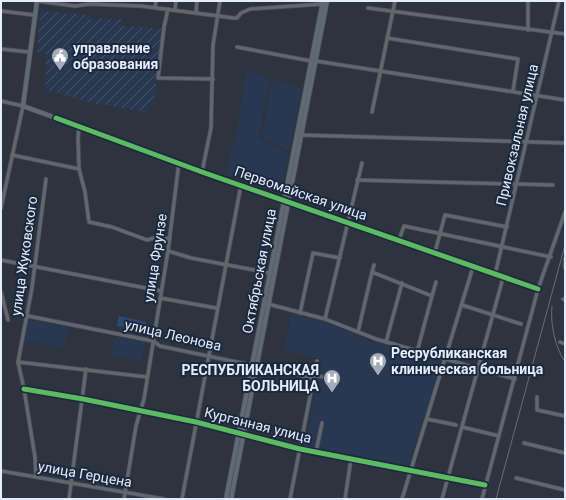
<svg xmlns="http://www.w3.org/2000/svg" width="566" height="500" font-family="Roboto,sans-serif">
	<defs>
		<pattern id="industrial-furrows" width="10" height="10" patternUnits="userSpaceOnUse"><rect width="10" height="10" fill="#293851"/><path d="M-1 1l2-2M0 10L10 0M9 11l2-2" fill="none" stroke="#48556b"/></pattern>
	</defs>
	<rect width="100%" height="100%" fill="#2d343f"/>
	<g fill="#293851">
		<polygon points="246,70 269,79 259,138 289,155 281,193 226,174 237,131"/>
		<polygon points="272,79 302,89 289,151 262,136"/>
		<polygon points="291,314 330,324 366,340 441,363 408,466 304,446 322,360 284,349"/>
		<polygon points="29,320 68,327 64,348 26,340"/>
		<polygon points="115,337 145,342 142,361 111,356"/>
	</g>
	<polygon fill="url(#industrial-furrows)" points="40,11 90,15 90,19 121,19 123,26 162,29 154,101 147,112 94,103 45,90 46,54 37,52"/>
	<polygon fill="#2d4871" points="119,316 146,322 144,332 117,326"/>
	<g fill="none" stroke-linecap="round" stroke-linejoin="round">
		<g stroke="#4c535d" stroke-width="4.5">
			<g id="minor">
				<polyline points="37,1 75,6 89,4 141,6 234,18 237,18 241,13 250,9 323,4"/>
				<polyline points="528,1 528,30"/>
				<polyline points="155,7 156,1"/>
				<polyline points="368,8 565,34"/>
				<polyline points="168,9 164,27 158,78 213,79"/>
				<polyline points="175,10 176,1"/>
				<polyline points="1,11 34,15"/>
				<polyline points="196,13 197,1"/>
				<polyline points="387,38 518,59 513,91"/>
				<polyline points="237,47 311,61"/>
				<polyline points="1,49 29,52"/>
				<polyline points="316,61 565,100"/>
				<polyline points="1,101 23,106 1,208"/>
				<polyline points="372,112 395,1"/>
				<polyline points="56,118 202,172 538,289"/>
				<polyline points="79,125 78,138 79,169 85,192 89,222 112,227 147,240 158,237 170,239"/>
				<polyline points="301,135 565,143"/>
				<polyline points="12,155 79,169"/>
				<polyline points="202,172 211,128 213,45 220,1"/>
				<polyline points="357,180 553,185"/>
				<polyline points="399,240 404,226 551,257"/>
				<polyline points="168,251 191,258 270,273"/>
				<polyline points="435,252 445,215 507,227"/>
				<polyline points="565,259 565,268"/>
				<polyline points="1,260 161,291"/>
				<polyline points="372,272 374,265"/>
				<polyline points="495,275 559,1"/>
				<polyline points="1,292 8,320"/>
				<polyline points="432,296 436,282"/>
				<polyline points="160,298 216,308"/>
				<polyline points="563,299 565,300"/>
				<polyline points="264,303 325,319 376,339 515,379"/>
				<polyline points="462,305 521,324"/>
				<polyline points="300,313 313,253 340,258"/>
				<polyline points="28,316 153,341 160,346 313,378"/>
				<polyline points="325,319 362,163"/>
				<polyline points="358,332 372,272 432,296 417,352"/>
				<polyline points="386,342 402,283"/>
				<polyline points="560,342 565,344"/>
				<polyline points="18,362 147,377"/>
				<polyline points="314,375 323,377"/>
				<polyline points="24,389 83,399 196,422 300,449 485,485"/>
				<polyline points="537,397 537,410 565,416"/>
				<polyline points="427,419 456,425"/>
				<polyline points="462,427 499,436"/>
				<polyline points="524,443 565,453"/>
				<polyline points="316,452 322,423"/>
				<polyline points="1,471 164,499"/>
				<polyline points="36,477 35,457 24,389 18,362 32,288 46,179"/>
				<polyline points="516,478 565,490"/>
				<polyline points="69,499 86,369"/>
				<polyline points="124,499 136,426 144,399 168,251 179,162"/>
				<polyline points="182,499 241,185"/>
				<polyline points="290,499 317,361"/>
				<polyline points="345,499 351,459"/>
				<polyline points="402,499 473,267"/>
				<polyline points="442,499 503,278"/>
				<polyline points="482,499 538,289 565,212"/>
			</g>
		</g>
		<g stroke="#4c535d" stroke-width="5.5">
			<g id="major">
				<polyline points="37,1 23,106 56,118"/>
				<polyline points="226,499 323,1"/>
				<polyline points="231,499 327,1"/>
			</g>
		</g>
		<use href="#minor" stroke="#61666f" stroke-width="3"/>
		<use href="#major" stroke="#616975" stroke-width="4"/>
		<g stroke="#686e76" stroke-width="1">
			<path d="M552,306C550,324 555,347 565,362"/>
			<polyline points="496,499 565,245"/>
		</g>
		<g stroke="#1b283d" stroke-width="8">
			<g id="cycleway">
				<polyline points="56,118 202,172 538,289"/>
				<polyline points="24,389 83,399 196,422 300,449 485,485"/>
			</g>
		</g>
		<use href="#cycleway" stroke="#5cba63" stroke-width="5"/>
	</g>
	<defs>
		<g id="civic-pin" transform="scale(0.9)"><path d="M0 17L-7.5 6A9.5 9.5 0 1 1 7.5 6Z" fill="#a4acb9" stroke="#1b283d"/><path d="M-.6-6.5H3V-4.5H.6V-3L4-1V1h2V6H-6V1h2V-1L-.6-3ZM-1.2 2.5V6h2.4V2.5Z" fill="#fff"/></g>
		<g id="hospital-pin" transform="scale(0.9)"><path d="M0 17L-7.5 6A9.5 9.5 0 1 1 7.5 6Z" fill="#a4acb9" stroke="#1b283d"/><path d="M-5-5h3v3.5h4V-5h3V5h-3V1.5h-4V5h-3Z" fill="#fff"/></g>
	</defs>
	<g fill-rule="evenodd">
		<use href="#civic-pin" x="60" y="56"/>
		<use href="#hospital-pin" x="378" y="361"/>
		<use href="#hospital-pin" x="332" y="378"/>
	</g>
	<g text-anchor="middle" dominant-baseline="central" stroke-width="4" stroke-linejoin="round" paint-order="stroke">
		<g font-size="14" font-weight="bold" fill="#e4edfb" stroke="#1b283d" text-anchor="start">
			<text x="73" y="48">управление<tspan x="73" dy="16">образования</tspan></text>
			<text x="391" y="353">Ресрубликанская<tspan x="391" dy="16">клиническая больница</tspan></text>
			<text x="319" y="370" text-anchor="end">РЕСПУБЛИКАНСКАЯ<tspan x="319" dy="16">БОЛЬНИЦА</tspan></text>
		</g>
		<g font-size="14" fill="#e4edfb" stroke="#1b283d">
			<text transform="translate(517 135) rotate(-77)">Привокзальная улица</text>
			<text transform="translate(301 193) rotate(19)">Первомайская улица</text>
			<text transform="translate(24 256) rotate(-82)">улица Жуковского</text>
			<text transform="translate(155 258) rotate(-81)">улица Фрунзе</text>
			<text transform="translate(259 271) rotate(-79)">Октябрьская улица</text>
			<text transform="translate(173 335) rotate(13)">улица Леонова</text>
			<text transform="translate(258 425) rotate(14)">Курганная улица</text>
			<text transform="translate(85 474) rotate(10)">улица Герцена</text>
		</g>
	</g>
	<rect width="566" height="500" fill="none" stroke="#e4edfb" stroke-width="4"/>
</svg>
